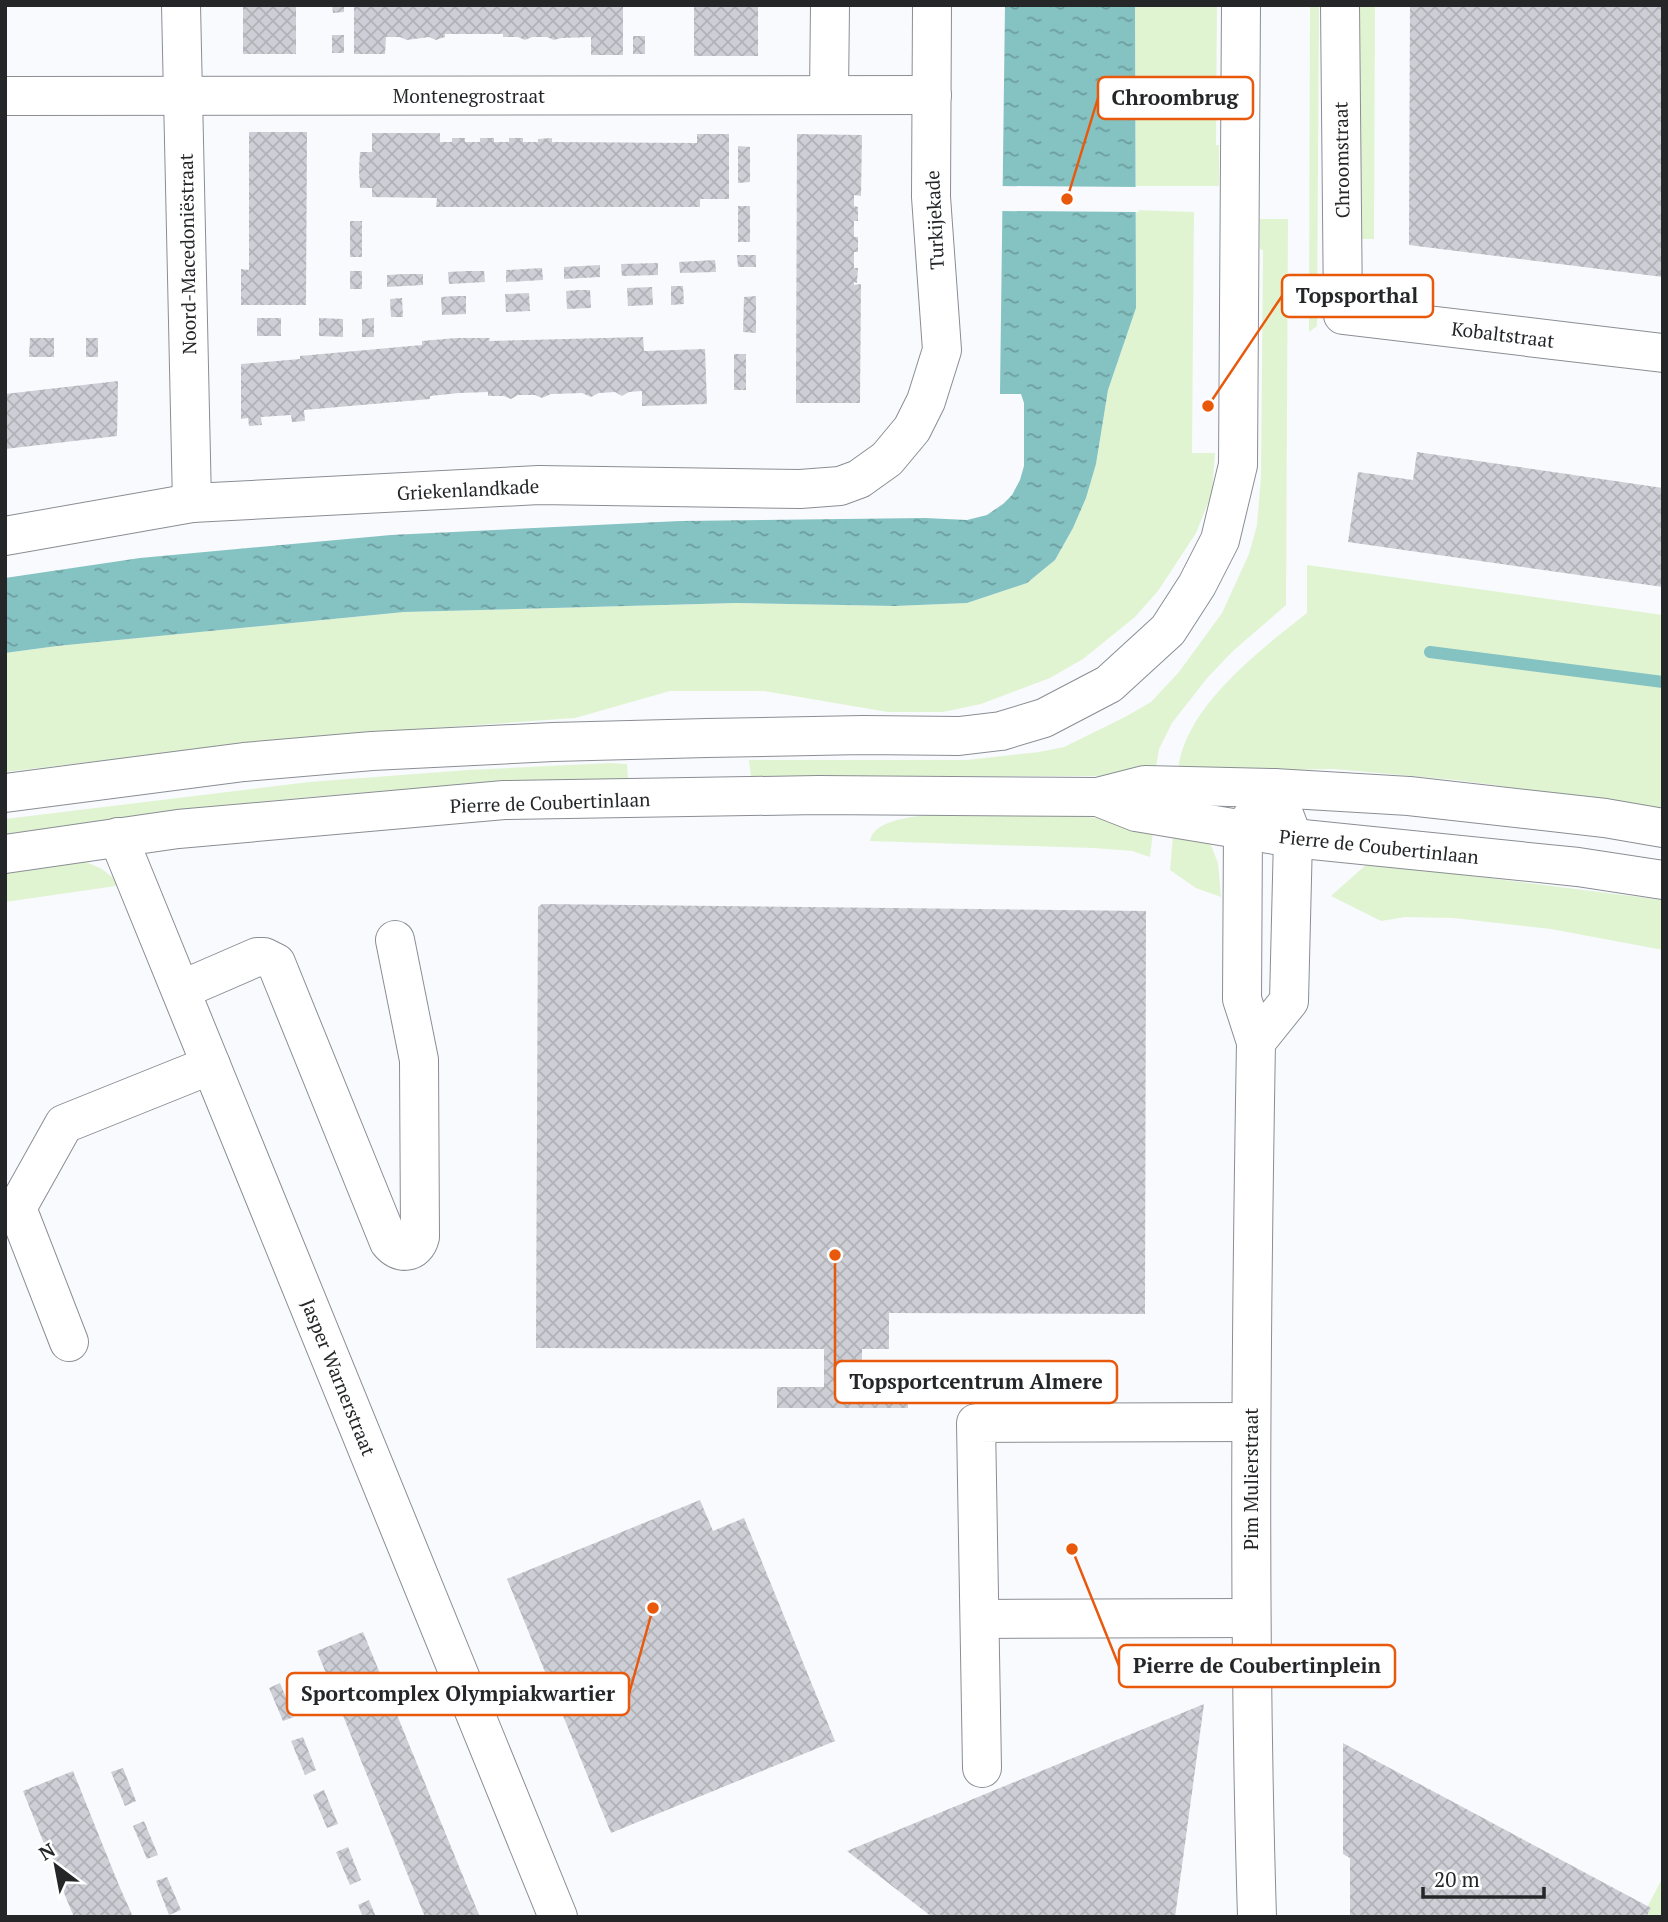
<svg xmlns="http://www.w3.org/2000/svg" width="1668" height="1922" font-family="'PT Serif',serif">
	<defs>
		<pattern id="water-ripples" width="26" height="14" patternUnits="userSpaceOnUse" patternTransform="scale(1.75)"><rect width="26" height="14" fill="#85c2c2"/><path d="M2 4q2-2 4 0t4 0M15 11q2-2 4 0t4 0" fill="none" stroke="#6d9d9e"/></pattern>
		<pattern id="building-cross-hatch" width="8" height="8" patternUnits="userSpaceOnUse" patternTransform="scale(1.75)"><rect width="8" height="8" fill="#cecfd6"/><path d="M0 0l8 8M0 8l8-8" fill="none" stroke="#b1b2b8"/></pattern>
	</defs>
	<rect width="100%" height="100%" fill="#f8fafe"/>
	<g fill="#e1f4d2">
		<polygon points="1135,5 1217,5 1216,145 1219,145 1219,186 1136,186"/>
		<polygon points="1310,5 1319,5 1317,326 1309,332"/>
		<polygon points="1357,5 1375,5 1374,239 1357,239"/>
		<polygon points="1136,210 1194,212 1192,453 1215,453 1212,493 1196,533 1158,591 1135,617 1083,659 1050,678 981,704 943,712 888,712 764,691 670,691 575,718 294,738 5,772 5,653 57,646 404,612 736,603 895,606 967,603 1027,583 1055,560 1073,528 1086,498 1096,464 1108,390 1136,308"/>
		<polygon points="1260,219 1288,219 1286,605 1233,651 1208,677 1172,723 1159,749 1155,773 1095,776 751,777 749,760 967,760 1039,752 1064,747 1125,717 1151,702 1179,672 1222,613 1249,554 1257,525 1261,476 1263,250 1260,249"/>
		<path d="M1307,565L1663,615V808L1456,780L1334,769L1178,772C1182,709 1260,650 1307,613Z"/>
		<path d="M610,763L627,764L628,779C522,783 416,787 311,797C208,807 107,820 5,834V819L309,782L468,770Z"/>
		<path d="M924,815L1077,816L1154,823L1150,857L1132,851L1093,848L870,841C873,821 908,818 924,815Z"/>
		<polygon points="1174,825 1210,843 1218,863 1221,897 1196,888 1170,870"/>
		<polygon points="84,861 102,869 117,881 116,886 5,902 5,872"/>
		<polygon points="1368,863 1663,900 1663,950 1551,929 1453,918 1405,917 1381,921 1331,896"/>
		<polygon points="1663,1877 1663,1917 1642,1917"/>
	</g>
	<polygon fill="url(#water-ripples)" points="1005,5 1135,5 1136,308 1108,390 1096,464 1086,498 1073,528 1055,560 1027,583 967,603 895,606 736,603 404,612 57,646 5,653 5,578 140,558 391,535 680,521 925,518 967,520 987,515 1003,504 1012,495 1020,480 1024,466 1024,403 1021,394 1000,394"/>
	<polygon fill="#f8fafe" points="999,186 1139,187 1139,212 999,211"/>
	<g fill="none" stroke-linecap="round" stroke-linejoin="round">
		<polyline stroke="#85c2c2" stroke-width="12" points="1430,652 1663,682"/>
	</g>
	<g fill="url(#building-cross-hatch)">
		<rect x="243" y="5" width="53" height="49"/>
		<polygon points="332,5 344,5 344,12 333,13"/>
		<polygon points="354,5 623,5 623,55 591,55 591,37 561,38 554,40 547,37 532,37 525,40 518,37 503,37 503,34 445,34 445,37 436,40 429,37 407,40 400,37 386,37 385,54 354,54"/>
		<rect x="694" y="5" width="64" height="51"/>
		<polygon points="1410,5 1663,5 1663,277 1409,245"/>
		<rect x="332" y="35" width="12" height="18"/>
		<rect x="633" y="36" width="12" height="18"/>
		<polygon points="249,132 307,132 306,305 241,305 241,269 249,270"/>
		<polygon points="372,133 440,133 440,142 452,142 452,138 465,138 465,142 480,142 480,138 494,138 494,142 509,142 509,138 523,138 523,142 538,142 538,139 552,138 552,142 697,143 697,134 729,134 729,199 700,199 700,207 436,207 437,198 372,197 372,188 360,188 359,170 360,152 372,152"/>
		<polygon points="797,134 862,135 861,196 854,195 854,206 858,207 858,221 854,221 854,237 858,237 858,252 854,252 854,268 858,268 857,283 854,282 854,285 861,284 860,403 796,403"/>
		<polygon points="738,146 750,147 750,182 738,183"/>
		<rect x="738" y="206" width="12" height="36"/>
		<rect x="350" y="221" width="12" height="36"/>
		<polygon points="737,255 756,255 756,267 738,267"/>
		<polygon points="715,260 716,272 680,273 679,262"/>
		<polygon points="658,263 658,275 622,276 621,264"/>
		<polygon points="600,265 600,277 564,279 564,267"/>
		<polygon points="542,268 543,280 506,282 506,270"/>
		<rect x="350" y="271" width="12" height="18"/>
		<polygon points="466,271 484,271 485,282 449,284 448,272"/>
		<polygon points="405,274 423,274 423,285 387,287 387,275"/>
		<polygon points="671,286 683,286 684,304 671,305"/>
		<polygon points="652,287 653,305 628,306 627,288"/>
		<polygon points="578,290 590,290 591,308 567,309 566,291"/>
		<polygon points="529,293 530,311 506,312 505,294"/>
		<polygon points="455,296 466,296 466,314 442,315 441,297"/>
		<polygon points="756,296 756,333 743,332 744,297"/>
		<polygon points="402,298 403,317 391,317 390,299"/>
		<rect x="257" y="318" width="24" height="18"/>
		<polygon points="319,318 343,319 343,337 319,336"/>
		<polygon points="374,318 374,337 362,337 362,319"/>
		<polygon points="643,337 644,351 705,349 707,404 642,406 642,391 629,392 622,396 615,392 599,393 591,397 582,393 551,394 542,398 535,395 518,395 511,399 504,396 488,396 488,392 459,393 430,396 430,399 304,410 305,421 292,422 291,415 261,417 262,425 249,426 248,418 241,419 241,364 300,359 300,356 422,345 422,341 456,338 490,338 489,341"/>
		<polygon points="30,338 54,338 54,357 29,357"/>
		<rect x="86" y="338" width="12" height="19"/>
		<rect x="734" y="354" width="12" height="36"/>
		<polygon points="118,381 117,436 5,449 5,394"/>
		<polygon points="1417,452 1663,488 1663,587 1348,542 1358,472 1413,480"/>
		<polygon points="542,904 1146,911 1145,1314 889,1313 889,1349 862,1349 862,1387 908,1387 908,1408 777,1408 777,1387 824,1387 824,1349 536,1348 538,907"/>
		<polygon points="700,1500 713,1531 744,1518 835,1741 611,1833 507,1579"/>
		<polygon points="363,1632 465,1881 480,1917 425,1917 362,1763 317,1651"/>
		<polygon points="280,1683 294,1717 283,1721 269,1688"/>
		<polygon points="1204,1704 1175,1917 932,1917 847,1851"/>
		<polygon points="303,1737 316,1770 305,1775 291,1741"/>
		<polygon points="1343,1743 1651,1908 1646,1917 1350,1917 1350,1858 1343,1854"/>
		<polygon points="123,1768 136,1801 125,1806 111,1772"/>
		<polygon points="73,1771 118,1883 133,1917 74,1917 57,1876 23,1791"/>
		<polygon points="324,1790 338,1824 327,1828 313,1795"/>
		<polygon points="144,1821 158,1855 147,1859 133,1826"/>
		<polygon points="348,1847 361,1880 350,1885 336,1852"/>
		<polygon points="167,1877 181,1910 169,1915 156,1881"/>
		<polygon points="369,1900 376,1917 363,1917 358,1905"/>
	</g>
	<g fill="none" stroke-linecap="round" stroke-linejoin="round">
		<g stroke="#8a8e93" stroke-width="40">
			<g id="minor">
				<polyline points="181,5 192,503"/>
				<polyline points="1340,5 1343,315 1663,353"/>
				<polyline points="829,94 830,5"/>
				<polyline points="5,96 932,95"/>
				<polyline points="5,536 192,503 539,485 800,489 840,486 859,479 887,459 912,429 926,401 942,350 931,197 932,5"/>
				<polyline points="5,793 244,762 372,751 553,742 707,738 863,735 959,736 1001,731 1044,718 1109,684 1168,630 1197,585 1220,540 1238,465 1241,5"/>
				<polyline points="1098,797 1136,812 1293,838 1578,867 1663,880"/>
				<polyline points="118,837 558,1917"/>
				<polyline points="5,854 178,829 504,800 818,795 1098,797 1145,785 1274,788 1409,796 1605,818 1663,828"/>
				<path d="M181,990L257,957H264L276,963L389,1242C399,1255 416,1254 420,1237L419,1060L395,940"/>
				<path d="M1256,1042L1289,1001L1293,838L1274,788L1243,829L1242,999L1256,1042C1251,1333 1248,1625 1257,1917"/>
				<polyline points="69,1342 17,1208 64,1124 211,1065"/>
				<polyline points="980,1619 1251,1618"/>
				<polyline points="982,1768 976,1423 1250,1422"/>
			</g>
		</g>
		<use href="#minor" stroke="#fff" stroke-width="38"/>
	</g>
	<g text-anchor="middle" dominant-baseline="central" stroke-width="7" stroke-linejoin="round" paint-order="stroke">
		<g font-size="19" fill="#242628" stroke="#fff">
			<text x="469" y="95">Montenegrostraat</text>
			<text transform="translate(1341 160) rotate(-91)">Chroomstraat</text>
			<text transform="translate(934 220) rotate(-93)">Turkijekade</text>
			<text transform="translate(187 254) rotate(-91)">Noord-Macedoniëstraat</text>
			<text transform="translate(1503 334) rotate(7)">Kobaltstraat</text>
			<text transform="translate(468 489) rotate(-3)">Griekenlandkade</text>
			<text transform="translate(550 802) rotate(-2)">Pierre de Coubertinlaan</text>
			<text transform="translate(1379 846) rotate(6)">Pierre de Coubertinlaan</text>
			<text transform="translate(339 1377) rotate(68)">Jasper Warnerstraat</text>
			<text transform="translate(1250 1479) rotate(-90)">Pim Mulierstraat</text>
		</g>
	</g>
	<path fill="none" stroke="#e8590c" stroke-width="2.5" d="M1067 199L1098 98M1208 406L1282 296M835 1255L835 1382M1072 1549L1119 1666M653 1608L629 1694"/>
	<g fill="#e8590c" stroke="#fff" stroke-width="2.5">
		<circle cx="1067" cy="199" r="7"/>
		<circle cx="1208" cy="406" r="7"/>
		<circle cx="835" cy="1255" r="7"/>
		<circle cx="1072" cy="1549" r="7"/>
		<circle cx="653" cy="1608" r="7"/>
	</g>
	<g fill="#fff" stroke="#e8590c" stroke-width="2.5">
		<rect x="1098" y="77" width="155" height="42" rx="7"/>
		<rect x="1282" y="275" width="151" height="42" rx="7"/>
		<rect x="835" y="1361" width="282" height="42" rx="7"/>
		<rect x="1119" y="1645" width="276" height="42" rx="7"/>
		<rect x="287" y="1673" width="342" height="42" rx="7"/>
	</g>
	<g font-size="21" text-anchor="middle" font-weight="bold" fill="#242628">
		<text x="1175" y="105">Chroombrug</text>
		<text x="1357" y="303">Topsporthal</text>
		<text x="976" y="1389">Topsportcentrum Almere</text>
		<text x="1257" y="1673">Pierre de Coubertinplein</text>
		<text x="458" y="1701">Sportcomplex Olympiakwartier</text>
	</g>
	<rect width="1668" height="1922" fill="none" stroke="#242628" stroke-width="14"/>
	<g transform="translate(56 1866) rotate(328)" stroke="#ffffff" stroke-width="5" paint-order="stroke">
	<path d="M0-5L12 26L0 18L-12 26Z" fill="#242628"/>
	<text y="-10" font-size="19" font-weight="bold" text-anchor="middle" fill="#242628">N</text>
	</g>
	<path d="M1423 1887v10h121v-10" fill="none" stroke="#242628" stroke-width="3.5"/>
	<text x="1434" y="1887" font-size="21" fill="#242628" stroke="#ffffff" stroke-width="5" paint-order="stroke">20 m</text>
</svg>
